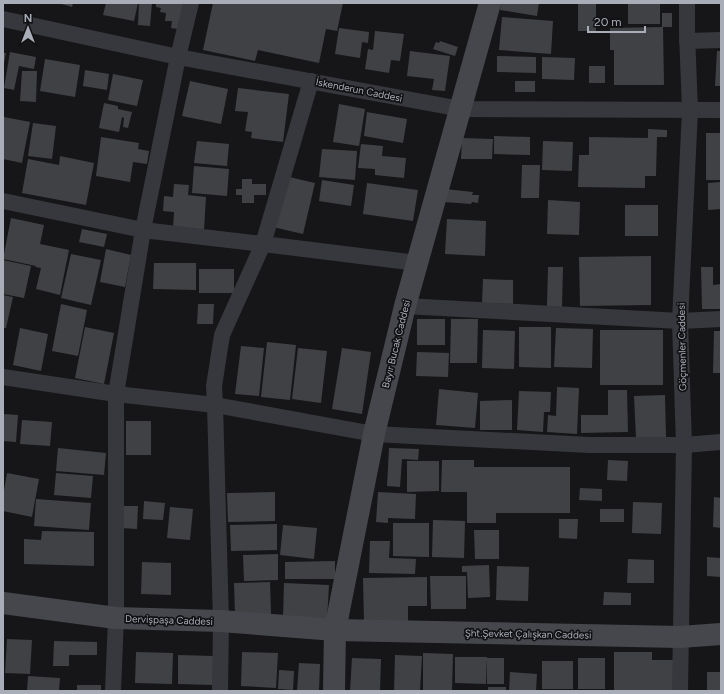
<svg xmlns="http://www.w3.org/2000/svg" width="724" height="694" font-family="Figtree,sans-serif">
	<rect width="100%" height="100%" fill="#161618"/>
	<g fill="#404145">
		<polygon points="58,3 73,3 72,7"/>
		<polygon points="106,3 138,3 134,21 103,15"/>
		<polygon points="139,3 152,3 150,26 138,25"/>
		<polygon points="156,3 187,3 184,30 171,28 172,21 165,21 166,13 160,12 161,8 156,7"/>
		<polygon points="213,3 343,3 337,31 326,29 319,63 258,50 255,61 203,50"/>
		<polygon points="501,3 539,3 537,16 500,10"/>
		<rect x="578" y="3" width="18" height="28"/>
		<rect x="628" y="3" width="32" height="21"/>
		<polygon points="662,13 672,13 672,27 663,27 664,85 614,85 614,50 610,50 610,28 662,27"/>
		<polygon points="502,17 553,21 551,54 499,50"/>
		<polygon points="339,28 369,32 368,43 362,42 360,58 335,54"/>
		<polygon points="375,31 404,34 400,61 391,60 389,73 365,69 368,49 373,50"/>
		<polygon points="440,41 458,47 455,56 433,49 436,42 439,43"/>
		<polygon points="410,51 450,56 445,91 432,90 434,79 407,76"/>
		<polygon points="717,51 721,51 721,86 715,86"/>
		<polygon points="10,52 36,57 34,69 19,66 14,90 4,88"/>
		<polygon points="3,53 6,53 4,63 3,63"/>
		<polygon points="497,56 536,57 536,73 497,72"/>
		<polygon points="542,57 575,58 574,80 542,79"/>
		<polygon points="45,59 80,65 75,97 40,91"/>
		<rect x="589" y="66" width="16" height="17"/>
		<polygon points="85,70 109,74 107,90 83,86"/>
		<polygon points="22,71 37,71 36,102 20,101"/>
		<polygon points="113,74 143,80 137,106 108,100"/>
		<polygon points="190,81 228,89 221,124 182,116"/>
		<rect x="515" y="81" width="20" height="11"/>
		<polygon points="238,88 289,94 283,142 251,138 252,132 245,131 248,112 235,111"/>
		<polygon points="104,103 118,106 118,109 132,112 128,128 123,127 124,118 122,117 119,132 99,128"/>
		<polygon points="339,104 365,109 359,146 333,142"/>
		<polygon points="367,112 407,119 403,143 364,136"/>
		<polygon points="4,117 30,122 22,163 3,159 3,123"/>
		<polygon points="33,123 56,126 52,159 28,156"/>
		<polygon points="648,129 667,130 667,137 657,137 656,176 645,176 645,188 578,187 579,155 589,155 589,137 648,138"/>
		<rect x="706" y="133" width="15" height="47"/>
		<polygon points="494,136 530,137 530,155 494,154"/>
		<polygon points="101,137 139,143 138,149 149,151 147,164 133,162 130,182 96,176"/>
		<polygon points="462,138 493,139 492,159 461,159"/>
		<polygon points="197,141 229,144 227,166 194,163"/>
		<polygon points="543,141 573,142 572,171 542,170"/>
		<polygon points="361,144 383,146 382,156 406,158 404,178 375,175 375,169 358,168"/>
		<polygon points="322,149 357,151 355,180 319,177"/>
		<polygon points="60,156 94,163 86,205 22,193 28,159 59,165"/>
		<polygon points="522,165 540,165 539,198 521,198"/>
		<polygon points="194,166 229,169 227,196 192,193"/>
		<polygon points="285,176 315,183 303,234 273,227"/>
		<polygon points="242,179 252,179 252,184 266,184 266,195 254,195 254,203 242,203 242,195 236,195 236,189 242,189"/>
		<polygon points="322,180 354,185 351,206 319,201"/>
		<polygon points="721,182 721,209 708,210 708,183"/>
		<polygon points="367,183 418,190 413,221 363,214"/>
		<polygon points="174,184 189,185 188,195 206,197 204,230 173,228 174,212 163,211 164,196 173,197"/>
		<polygon points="445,189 473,192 472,195 479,195 478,203 472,202 471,204 444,202"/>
		<polygon points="548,200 580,202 579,235 547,234"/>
		<rect x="625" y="205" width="33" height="31"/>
		<polygon points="11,218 44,225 40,244 69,250 60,295 36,289 41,268 35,267 36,266 3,259"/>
		<polygon points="447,219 486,221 485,256 445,254"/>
		<polygon points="82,229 107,234 104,247 79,242"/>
		<polygon points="106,249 131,255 125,287 100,282"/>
		<polygon points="71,254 101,260 91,305 61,298"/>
		<polygon points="651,256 651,305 580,306 579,257"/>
		<polygon points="3,260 31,266 24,298 3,294"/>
		<polygon points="154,263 196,263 196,290 153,289"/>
		<polygon points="548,267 563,267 562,307 547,306"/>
		<polygon points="701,267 713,267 713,285 721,284 721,309 702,309"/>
		<rect x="199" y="269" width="35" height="24"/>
		<polygon points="483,279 513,280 513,304 482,303"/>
		<polygon points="3,295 13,297 6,328 3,328"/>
		<polygon points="61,304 87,310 78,356 52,351"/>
		<polygon points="198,304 214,304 213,324 197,324"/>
		<rect x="417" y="319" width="28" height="26"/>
		<polygon points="451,319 478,319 477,363 450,363"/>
		<polygon points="85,327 114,333 104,384 75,378"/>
		<polygon points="519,327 551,327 551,368 519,367"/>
		<polygon points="20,328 48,334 41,371 13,365"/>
		<polygon points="556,328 593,329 592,368 554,367"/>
		<polygon points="483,330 515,331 514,369 482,368"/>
		<rect x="600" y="330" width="63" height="55"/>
		<polygon points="714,331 721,331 721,373 713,373"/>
		<polygon points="267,342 296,345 290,400 261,397"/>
		<polygon points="241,346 264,348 259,396 235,394"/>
		<polygon points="298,348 327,351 321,403 292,399"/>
		<polygon points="342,348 371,352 362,414 332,409"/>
		<polygon points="417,352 449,353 448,377 416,376"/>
		<polygon points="557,387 579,388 577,434 547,432 548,415 556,416"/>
		<polygon points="439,389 478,393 475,428 436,425"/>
		<polygon points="608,390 627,390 628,432 581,433 581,415 608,415"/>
		<polygon points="519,391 551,392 550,412 544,412 543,432 517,430"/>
		<polygon points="665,395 666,437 636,438 634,396"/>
		<polygon points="512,400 512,430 480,430 480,401"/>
		<polygon points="3,414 18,415 16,442 3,441"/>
		<polygon points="22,420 52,422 50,446 20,444"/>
		<rect x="126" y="421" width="25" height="34"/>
		<polygon points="58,448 106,453 104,475 56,471"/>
		<polygon points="389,448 419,449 418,460 402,459 400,487 387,486"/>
		<polygon points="442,460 474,460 474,467 570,467 570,513 496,513 496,523 467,523 467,492 441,492"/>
		<polygon points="608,460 628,461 627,481 607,480"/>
		<polygon points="407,461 439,461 439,491 407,492"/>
		<polygon points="7,473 39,479 32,517 3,511 3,496"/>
		<polygon points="56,473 93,476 91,498 54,495"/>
		<polygon points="580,488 602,489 602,501 579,500"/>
		<polygon points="275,492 275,521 228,522 227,493"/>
		<polygon points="378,492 416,494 415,519 388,518 388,523 376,522"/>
		<polygon points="714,497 721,498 721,528 713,527"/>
		<polygon points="36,499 91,503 89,530 34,526"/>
		<polygon points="144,501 165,503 163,520 143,519"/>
		<polygon points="633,502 662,503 661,534 632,533"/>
		<polygon points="122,506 138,506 137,529 121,528"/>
		<polygon points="170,507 193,509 190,540 167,538"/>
		<rect x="600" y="509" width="24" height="13"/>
		<polygon points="559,519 578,519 577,539 559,538"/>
		<polygon points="433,520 465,521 464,558 432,557"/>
		<polygon points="393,523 429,523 429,557 393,556"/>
		<polygon points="277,524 277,550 231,551 230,525"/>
		<polygon points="283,525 317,528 314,559 280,555"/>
		<polygon points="474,530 499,530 499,559 475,559"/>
		<polygon points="42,531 94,532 94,566 24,564 24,539 41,540"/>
		<polygon points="370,541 390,541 389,558 416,559 415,574 369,573"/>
		<polygon points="278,554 278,580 244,581 243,555"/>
		<polygon points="707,557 721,558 721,577 707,576"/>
		<polygon points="628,559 654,560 654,583 627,583"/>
		<polygon points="335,561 335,579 285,579 285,562"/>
		<polygon points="142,562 171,563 171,595 141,594"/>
		<polygon points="489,565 490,597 468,598 467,572 462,572 462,566"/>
		<polygon points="497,566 529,567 528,601 496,600"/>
		<polygon points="430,576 466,576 466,609 431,609"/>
		<polygon points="427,577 427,606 408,606 408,623 364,623 363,578"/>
		<polygon points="270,582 271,614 235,615 234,583"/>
		<polygon points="284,583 329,585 327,620 283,618"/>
		<polygon points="604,592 631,593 631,605 603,605"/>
		<polygon points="7,639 32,640 30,674 5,673"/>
		<polygon points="54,641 97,642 97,655 69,655 69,666 53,666"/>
		<polygon points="136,652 173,653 172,684 135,683"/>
		<polygon points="242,652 278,653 276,688 241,686"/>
		<polygon points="614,652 652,652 652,660 673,660 673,691 614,691"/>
		<polygon points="423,653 453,654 452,691 423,691"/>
		<polygon points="178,655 214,656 213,685 178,684"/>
		<polygon points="395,655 422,656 420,691 394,691"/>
		<polygon points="455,657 487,657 486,684 455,683"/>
		<polygon points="352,658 381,659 380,691 350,691"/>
		<rect x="487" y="658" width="17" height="26"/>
		<rect x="578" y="658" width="27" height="31"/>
		<rect x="542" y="661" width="31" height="28"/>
		<polygon points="299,663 320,664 319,691 297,691"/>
		<polygon points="279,670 294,671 293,690 278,689"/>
		<polygon points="510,672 537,674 536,691 509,691"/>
		<rect x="707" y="672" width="14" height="19"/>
		<polygon points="28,676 60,678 59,691 27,691"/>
		<rect x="77" y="685" width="24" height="6"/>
		<rect x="488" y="687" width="18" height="4"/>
	</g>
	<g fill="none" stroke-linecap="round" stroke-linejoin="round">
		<g stroke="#37383d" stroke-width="16">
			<polyline points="3,19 178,57 461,109 721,110"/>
			<polyline points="687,41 721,40"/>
			<polyline points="3,201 143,230 263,244 417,263"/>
			<polyline points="405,306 680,321 721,319"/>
			<polyline points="3,377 116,394 215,405 374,434 589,445 684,445 721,442"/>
			<polyline points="113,691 116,618 116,394 143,230 178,57 191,3"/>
			<polyline points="220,691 221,621 215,405 214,386 222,335 263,244 311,81"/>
			<polyline points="680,691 684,445 680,321 690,110 687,34 687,3"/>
		</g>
		<g stroke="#45474d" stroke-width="22">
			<polyline points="3,603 116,618 221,621 335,630 680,637 721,634"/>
			<polyline points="334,691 335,630 374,434 405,306 490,3"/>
		</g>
	</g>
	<g text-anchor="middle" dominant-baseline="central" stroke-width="3.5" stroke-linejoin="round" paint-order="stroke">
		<g font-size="10" fill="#a8adb8" stroke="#111113">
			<text transform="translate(359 90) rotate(11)">İskenderun Caddesi</text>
			<text transform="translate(396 344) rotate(-76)">Bayır Bucak Caddesi</text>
			<text transform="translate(682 347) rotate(-91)">Göçmenler Caddesi</text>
			<text transform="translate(169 620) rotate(2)">Dervişpaşa Caddesi</text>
			<text transform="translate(528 634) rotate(1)">Şht.Şevket Çalışkan Caddesi</text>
		</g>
	</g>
	<rect width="724" height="694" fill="none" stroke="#a8adb8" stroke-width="8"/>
	<g transform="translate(28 28)" stroke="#111113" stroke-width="3" paint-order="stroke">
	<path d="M0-3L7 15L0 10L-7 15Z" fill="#a8adb8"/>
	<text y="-6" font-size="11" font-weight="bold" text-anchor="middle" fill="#a8adb8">N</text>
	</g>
	<path d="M588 26v6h57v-6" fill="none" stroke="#a8adb8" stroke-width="2"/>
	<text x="594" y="26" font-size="12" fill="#a8adb8" stroke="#111113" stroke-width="3" paint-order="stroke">20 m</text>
</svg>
